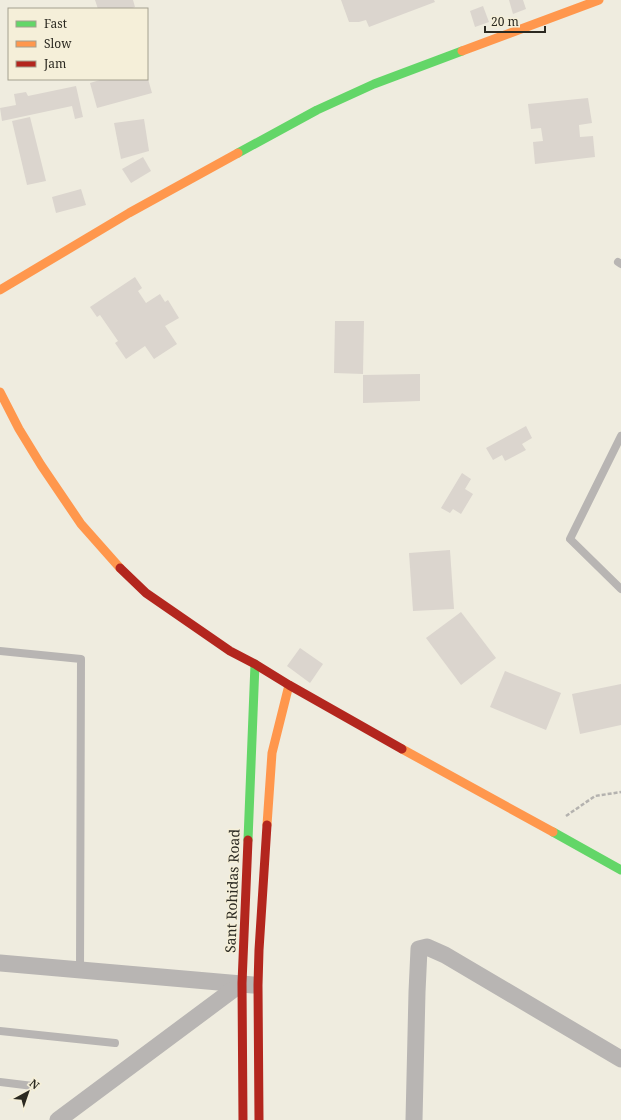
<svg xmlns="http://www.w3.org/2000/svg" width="621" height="1120" font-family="'Noto Serif',serif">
	<rect width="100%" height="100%" fill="#efecdf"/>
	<g fill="#dbd5ce">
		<polygon points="95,0 133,0 135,7 130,9 98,9"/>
		<polygon points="341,0 434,0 435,2 369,27 366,20 359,22 349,22"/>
		<polygon points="509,0 523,0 526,9 513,14"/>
		<polygon points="483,6 489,22 475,27 470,11"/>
		<polygon points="103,79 148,79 152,93 97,108 90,83"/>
		<polygon points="76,86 83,117 75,119 72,106 2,121 0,108 16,105 14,94 26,92 28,96"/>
		<polygon points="588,98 592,123 579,125 580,137 593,136 595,157 535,164 533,142 543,141 541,128 531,129 528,104"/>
		<polygon points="30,117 46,181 27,185 12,121"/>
		<polygon points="144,119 149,151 121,159 114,123"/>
		<polygon points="143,157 151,171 131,183 122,169"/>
		<polygon points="81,189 86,205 56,213 52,197"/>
		<polygon points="135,277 142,288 138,291 146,303 160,294 165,302 168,300 179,318 165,326 177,344 154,359 145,346 126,359 115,343 118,341 100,315 97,317 90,307"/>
		<polygon points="335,321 364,321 363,374 334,373"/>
		<polygon points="420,374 420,401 363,403 363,375"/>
		<polygon points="526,426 532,438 522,444 526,450 505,461 502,455 493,460 486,448"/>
		<polygon points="462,473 471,479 465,489 473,494 461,514 453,509 450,513 441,508"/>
		<polygon points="450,550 454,609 413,611 409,553"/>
		<polygon points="461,612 496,658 461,685 426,638"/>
		<polygon points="300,648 323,664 310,683 287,666"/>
		<polygon points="505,671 561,693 546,730 490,707"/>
		<polygon points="621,684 621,725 580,734 572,694"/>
	</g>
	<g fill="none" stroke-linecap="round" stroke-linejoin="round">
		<polyline stroke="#b4b2af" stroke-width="2.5" stroke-dasharray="4 2" stroke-linecap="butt" points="566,816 595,796 621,792"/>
		<g stroke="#b8b5b3" stroke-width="8">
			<polyline points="618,262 621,264"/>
			<polyline points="621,436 570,539 621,589"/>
			<polyline points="0,651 81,659 80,970"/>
			<polyline points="0,1031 115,1043"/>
			<polyline points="0,1082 33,1086"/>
		</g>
		<g stroke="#b8b5b3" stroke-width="17">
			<polyline points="0,963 253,985"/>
			<polyline points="58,1120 242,983"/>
			<polyline points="414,1120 417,992 419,949 427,947 445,955 621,1059"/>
		</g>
		<g stroke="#63d668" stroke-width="9">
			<polyline points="238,153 317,110 374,84 462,51"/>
			<polyline points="553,832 621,870"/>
			<polyline points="248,840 255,664"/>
		</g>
		<g stroke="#ff974d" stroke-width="9">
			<polyline points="462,51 599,0"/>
			<polyline points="0,290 129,213 238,153"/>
			<polyline points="0,392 19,429 41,465 81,524 120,568"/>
			<polyline points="402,749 553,832"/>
			<polyline points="267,825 272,753 289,685"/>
		</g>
		<g stroke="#b3261e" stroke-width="9">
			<polyline points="120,568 146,593 230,651 255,664 289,685 402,749"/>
			<polyline points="243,1120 242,983 248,840"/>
			<polyline points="259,1120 258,985 259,950 267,825"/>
		</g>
	</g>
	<g text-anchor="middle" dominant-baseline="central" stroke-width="3" stroke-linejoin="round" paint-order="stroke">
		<g font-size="14" fill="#2b2921" stroke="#f5efd9">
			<text transform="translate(232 891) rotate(-88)">Sant Rohidas Road</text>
		</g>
	</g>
	<rect x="8" y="8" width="140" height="72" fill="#f5efd9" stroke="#a4a08f"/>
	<rect x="16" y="21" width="20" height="6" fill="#63d668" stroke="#a4a08f"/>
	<text x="44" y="28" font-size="12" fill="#2b2921">Fast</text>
	<rect x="16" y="41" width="20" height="6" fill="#ff974d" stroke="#a4a08f"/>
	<text x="44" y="48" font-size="12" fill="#2b2921">Slow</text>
	<rect x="16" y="61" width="20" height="6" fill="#b3261e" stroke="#a4a08f"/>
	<text x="44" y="68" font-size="12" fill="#2b2921">Jam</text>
	<g transform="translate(28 1092) rotate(40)" stroke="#f5efd9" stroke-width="3" paint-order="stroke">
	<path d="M0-3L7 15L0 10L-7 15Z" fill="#2b2921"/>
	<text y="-6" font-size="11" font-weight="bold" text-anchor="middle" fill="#2b2921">N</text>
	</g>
	<path d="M485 26v6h60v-6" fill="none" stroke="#2b2921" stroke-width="2"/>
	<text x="491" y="26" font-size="12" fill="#2b2921" stroke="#f5efd9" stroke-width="3" paint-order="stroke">20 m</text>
</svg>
